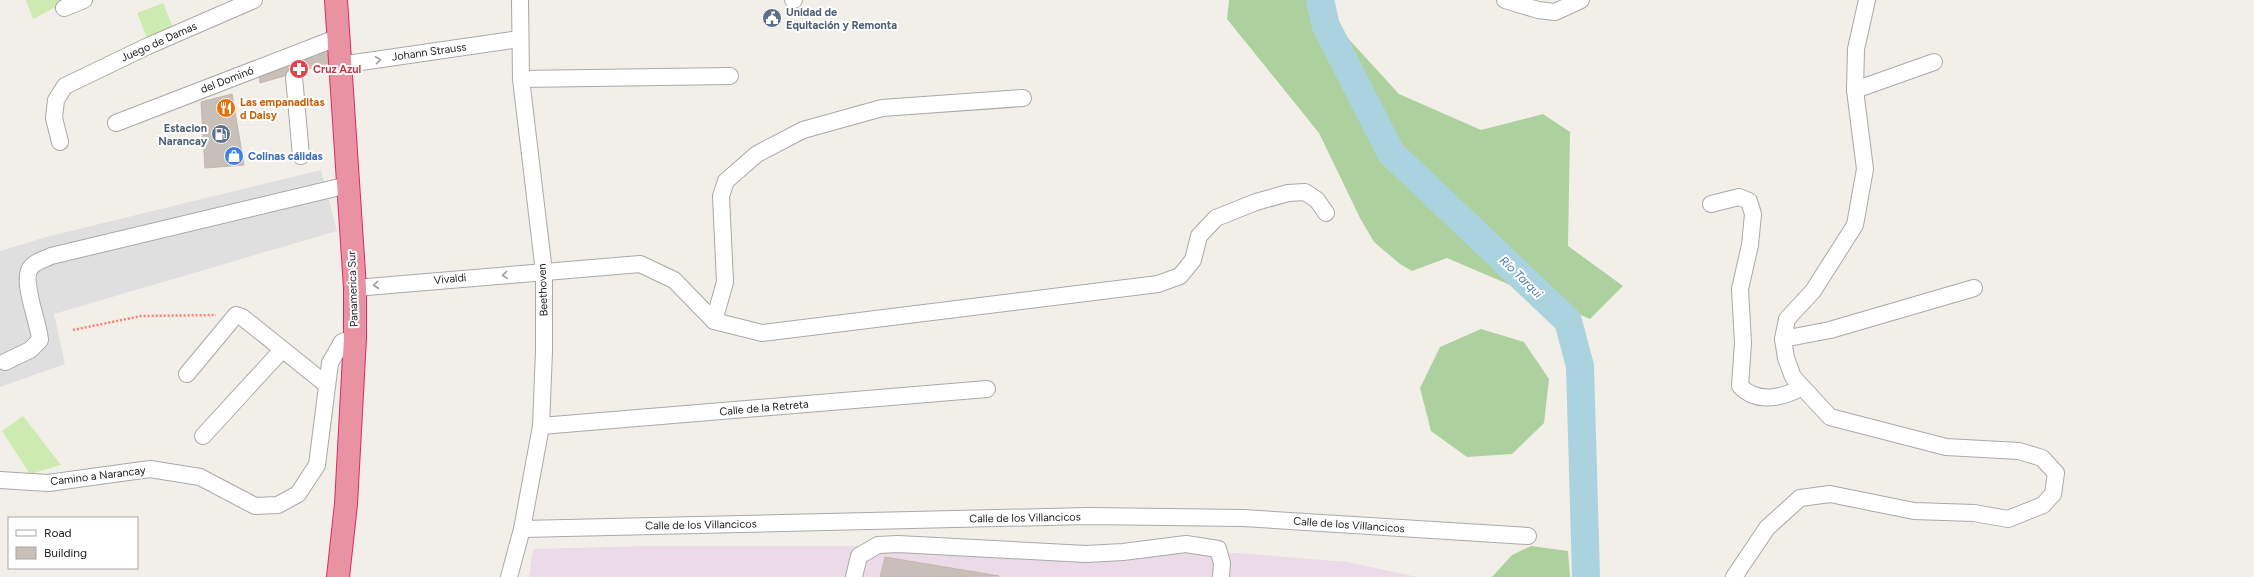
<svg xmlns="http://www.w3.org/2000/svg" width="2254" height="577" font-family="Figtree,sans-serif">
	<rect width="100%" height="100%" fill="#f2efe9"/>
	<polygon fill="#e0dfdf" points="321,170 337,231 54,314 65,364 0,387 0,251 46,237"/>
	<polygon fill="#ebdbe8" points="648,546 1032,546 1237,553 1347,562 1417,577 529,577 533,549"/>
	<g fill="#cdebb0">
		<polygon points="26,0 62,0 63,3 33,19"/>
		<polygon points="163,3 174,30 148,40 137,13"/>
		<polygon points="23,416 61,465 30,474 2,431"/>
	</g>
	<g fill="#add19e">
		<polygon points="1229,0 1313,0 1317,15 1345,35 1399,94 1481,130 1543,114 1570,132 1568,246 1623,286 1590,319 1447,258 1412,271 1400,264 1374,242 1360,218 1319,133 1227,19"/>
		<polygon points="1481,329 1524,342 1549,379 1544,423 1512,454 1467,457 1431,431 1420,388 1440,347"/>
		<polygon points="1531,546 1568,551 1570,577 1492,577 1512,555"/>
	</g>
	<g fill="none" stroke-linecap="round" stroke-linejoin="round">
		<polyline stroke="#aad3df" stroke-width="28" points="1320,0 1326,26 1391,153 1568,321 1580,366 1586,577"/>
	</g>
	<g fill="#c7bfb8" stroke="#c4b6ab">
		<polygon points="326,48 329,63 260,83 259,73"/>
		<polygon points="232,94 244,165 205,168 201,102"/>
		<polygon points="885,557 999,576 880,577"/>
	</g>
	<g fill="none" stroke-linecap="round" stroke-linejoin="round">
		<g stroke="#a9a9a9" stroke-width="18">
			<g id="minor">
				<polyline points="793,0 794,0"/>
				<polyline points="1505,0 1538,10 1555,12 1581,0"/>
				<polyline points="64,8 84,0"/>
				<polyline points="340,65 519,39"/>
				<polyline points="294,77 301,156"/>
				<polyline points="521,79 730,76"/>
				<polyline points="1855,90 1934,62"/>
				<polyline points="116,123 339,37"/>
				<polyline points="60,142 54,118 56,100 65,86 148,46 254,0"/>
				<path d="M1711,204L1739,197L1749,201L1753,214L1750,245L1740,289L1743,343L1740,386C1757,404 1783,398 1802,387"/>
				<polyline points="355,288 640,264 674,280 714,321 762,333 1158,284 1180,276 1193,260 1199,236 1216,218 1256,202 1288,193 1305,192 1317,200 1326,213"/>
				<polyline points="714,321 725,282 721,196 726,181 757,154 803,130 882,108 1023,98"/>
				<polyline points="1783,339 1830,330 1974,288"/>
				<path d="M5,362L30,350L40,340C39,322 19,277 32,266C36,261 46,259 51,256L348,185"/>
				<polyline points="187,374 236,315 242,317 327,385"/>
				<polyline points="541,426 987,389"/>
				<polyline points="203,436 282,350"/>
				<polyline points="0,480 48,483 150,469 200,477 255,506 278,505 298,494 317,465 330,363 342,342 355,338"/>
				<polyline points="522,529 1088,516 1243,518 1528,536"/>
				<polyline points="509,577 522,529 541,426 544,351 544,272 521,79 520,0"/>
				<polyline points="854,577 859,556 878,545 898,544 1086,554 1123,552 1186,544 1218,549 1222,563 1221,577"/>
				<polyline points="1734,577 1767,528 1800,498 1830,494 1914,511 1974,513 2008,519 2043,505 2053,494 2056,473 2042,458 2019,451 1946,447 1830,417 1793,377 1786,358 1783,339 1787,319 1813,291 1855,225 1865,169 1855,90 1856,49 1867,0"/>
			</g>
		</g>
		<g stroke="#dc2a67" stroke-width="24">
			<polyline id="highway" points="336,0 355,288 355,338 346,504 338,577"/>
		</g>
		<polyline stroke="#fa8072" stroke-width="2.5" stroke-dasharray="2 2" stroke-linecap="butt" points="73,330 141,316 216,315"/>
		<use href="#minor" stroke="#fff" stroke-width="16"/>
		<use href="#highway" stroke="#e892a2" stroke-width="22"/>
	</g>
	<defs><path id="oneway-chevron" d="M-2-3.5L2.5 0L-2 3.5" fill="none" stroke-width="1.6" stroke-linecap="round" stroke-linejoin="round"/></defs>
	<g stroke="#9c9c9c">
		<use href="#oneway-chevron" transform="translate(378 60) rotate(-8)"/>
		<use href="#oneway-chevron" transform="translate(505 275) rotate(175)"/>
		<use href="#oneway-chevron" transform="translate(376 285) rotate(174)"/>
	</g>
	<defs>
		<g id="civic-disc" transform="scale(1)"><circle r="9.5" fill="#5c6f8a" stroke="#fff"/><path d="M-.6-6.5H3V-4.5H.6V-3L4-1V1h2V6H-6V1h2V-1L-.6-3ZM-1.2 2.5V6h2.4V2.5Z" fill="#fff"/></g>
		<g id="pharmacy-disc" transform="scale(1)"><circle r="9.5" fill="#e0444e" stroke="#fff"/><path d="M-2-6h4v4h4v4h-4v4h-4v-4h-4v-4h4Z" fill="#fff"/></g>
		<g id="restaurant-disc" transform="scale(1)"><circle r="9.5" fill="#e8710a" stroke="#fff"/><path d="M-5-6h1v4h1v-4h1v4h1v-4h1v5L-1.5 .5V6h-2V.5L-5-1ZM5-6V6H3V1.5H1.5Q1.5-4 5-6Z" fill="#fff"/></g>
		<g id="fuel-disc" transform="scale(1)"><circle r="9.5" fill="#5c6f8a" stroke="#fff"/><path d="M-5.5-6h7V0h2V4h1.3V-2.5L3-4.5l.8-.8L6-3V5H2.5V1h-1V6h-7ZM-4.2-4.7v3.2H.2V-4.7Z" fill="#fff"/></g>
		<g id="shop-disc" transform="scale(1)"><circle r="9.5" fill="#3f7fe0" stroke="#fff"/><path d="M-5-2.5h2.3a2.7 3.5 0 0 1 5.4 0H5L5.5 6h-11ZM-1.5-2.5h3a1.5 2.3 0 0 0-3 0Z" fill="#fff"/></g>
	</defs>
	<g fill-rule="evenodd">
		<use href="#civic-disc" x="772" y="18"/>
		<use href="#pharmacy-disc" x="299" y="69"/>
		<use href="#restaurant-disc" x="226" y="108"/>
		<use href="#fuel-disc" x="221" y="134"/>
		<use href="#shop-disc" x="234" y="156"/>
	</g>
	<g text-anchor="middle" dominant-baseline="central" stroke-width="4" stroke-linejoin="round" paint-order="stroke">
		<g font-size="11" font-weight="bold" fill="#4e5e75" stroke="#fff" text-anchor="start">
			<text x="786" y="12">Unidad de<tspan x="786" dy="13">Equitación y Remonta</tspan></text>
			<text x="207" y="128" text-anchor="end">Estacion<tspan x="207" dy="13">Narancay</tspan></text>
		</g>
		<g font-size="11" fill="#222" stroke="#fff">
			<text transform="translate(159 42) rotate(-24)">Juego de Damas</text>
			<text transform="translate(429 52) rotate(-8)">Johann Strauss</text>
			<text transform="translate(227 80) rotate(-21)">del Dominó</text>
			<text transform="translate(450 279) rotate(-5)">Vivaldi</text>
			<text transform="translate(353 289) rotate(-92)">Panamerica Sur</text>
			<text transform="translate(543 290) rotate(-92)">Beethoven</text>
			<text transform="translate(764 408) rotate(-5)">Calle de la Retreta</text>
			<text transform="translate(98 476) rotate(-7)">Camino a Narancay</text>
			<text transform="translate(1025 518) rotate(-1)">Calle de los Villancicos</text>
			<text transform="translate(701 525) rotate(-1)">Calle de los Villancicos</text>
			<text transform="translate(1349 525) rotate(4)">Calle de los Villancicos</text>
		</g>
		<g font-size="11" font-weight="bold" fill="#be3a42" stroke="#fff" text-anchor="start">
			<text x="313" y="69">Cruz Azul</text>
		</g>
		<g font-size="11" font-weight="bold" fill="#c56008" stroke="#fff" text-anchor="start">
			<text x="240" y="102">Las empanaditas<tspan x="240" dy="13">d Daisy</tspan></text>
		</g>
		<g font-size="11" font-weight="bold" fill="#366cbe" stroke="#fff" text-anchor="start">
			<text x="248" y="156">Colinas cálidas</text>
		</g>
		<g font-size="12" font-style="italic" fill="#4a7aab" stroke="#fff">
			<text transform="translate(1521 277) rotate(44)">Río Tarqui</text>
		</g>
	</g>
	<rect x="8" y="517" width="130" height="52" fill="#ffffff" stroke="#a7a7a7"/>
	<rect x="16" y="530" width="20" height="6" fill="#ffffff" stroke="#a7a7a7"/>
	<text x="44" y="537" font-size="12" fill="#222222">Road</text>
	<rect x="16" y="547" width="20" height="12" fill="#c7bfb8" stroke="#a7a7a7"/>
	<text x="44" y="557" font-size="12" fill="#222222">Building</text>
</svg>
